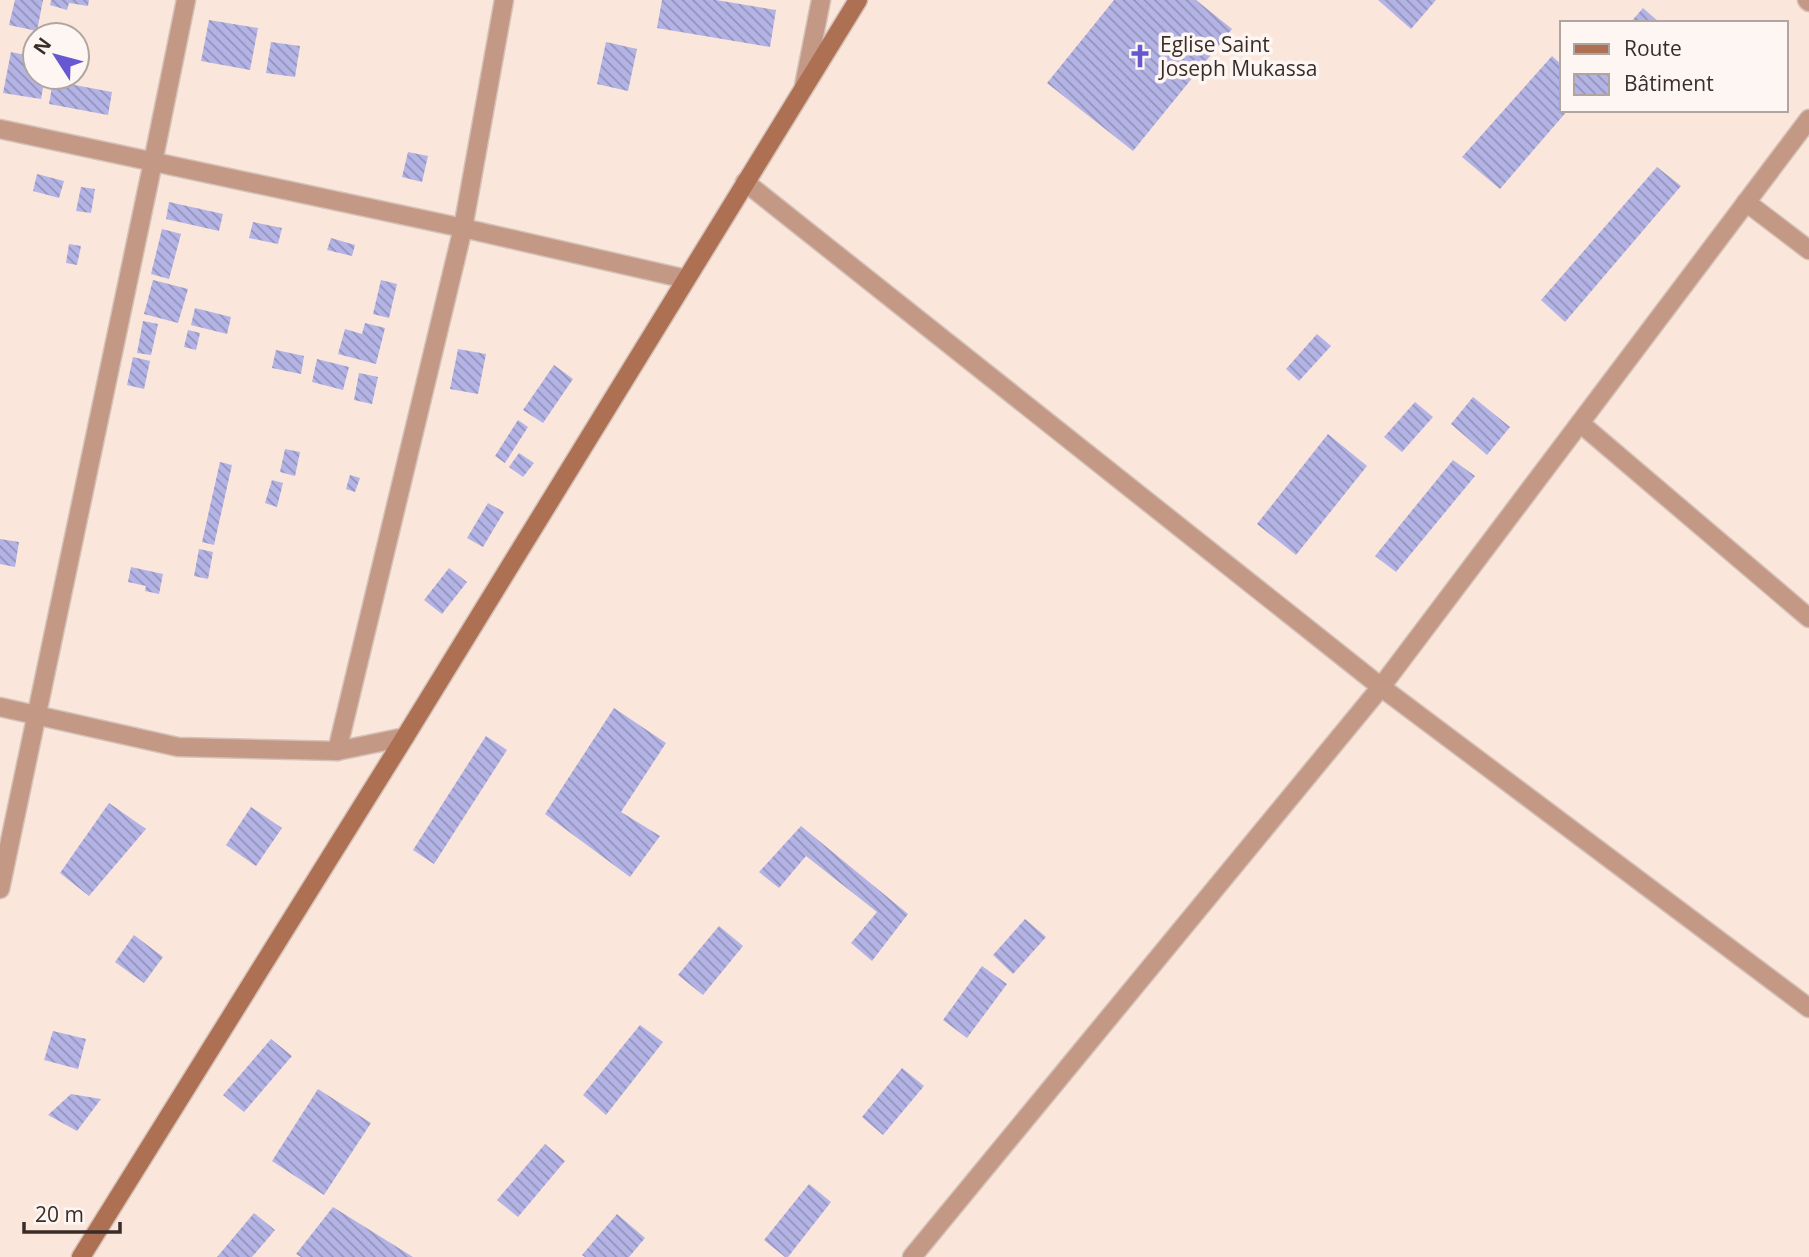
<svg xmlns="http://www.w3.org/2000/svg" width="1809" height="1257" font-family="'Open Sans',sans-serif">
	<defs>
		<pattern id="building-back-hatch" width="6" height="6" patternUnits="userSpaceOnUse" patternTransform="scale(1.75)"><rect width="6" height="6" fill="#b3b3e5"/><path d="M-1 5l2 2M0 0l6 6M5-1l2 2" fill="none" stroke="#9392ba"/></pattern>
	</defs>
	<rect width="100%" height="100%" fill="#fbe6dc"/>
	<g fill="url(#building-back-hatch)">
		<polygon points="15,0 43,0 37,31 9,25"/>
		<polygon points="51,0 89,0 88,6 69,3 67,10 50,5"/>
		<polygon points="662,0 716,0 776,10 770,47 657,28"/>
		<polygon points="1114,0 1196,0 1232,29 1133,151 1047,83"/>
		<polygon points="1378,0 1436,0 1411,29"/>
		<polygon points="1643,8 1660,23 1630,23"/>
		<polygon points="209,20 258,28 250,70 201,61"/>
		<polygon points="271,42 300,46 295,77 266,73"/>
		<polygon points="606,42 637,49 628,91 597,84"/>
		<polygon points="11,52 35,57 35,77 45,77 41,99 3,93"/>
		<polygon points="1552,56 1562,65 1562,110 1568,110 1500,189 1462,157"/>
		<polygon points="53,81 112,92 108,115 49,104"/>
		<polygon points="408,152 428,156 422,182 402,177"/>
		<polygon points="1657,167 1681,186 1565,322 1541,300"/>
		<polygon points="37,174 64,181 59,198 33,191"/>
		<polygon points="81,187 95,189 91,213 76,211"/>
		<polygon points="169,202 223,214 219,231 166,219"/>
		<polygon points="253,222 282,228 278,244 249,238"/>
		<polygon points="162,229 181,234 169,279 151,274"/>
		<polygon points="331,238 355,245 352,256 327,250"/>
		<polygon points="69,244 81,246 77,265 66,263"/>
		<polygon points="153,280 188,289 178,323 144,314"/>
		<polygon points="381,280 397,284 389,318 373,314"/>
		<polygon points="195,308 231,317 227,334 191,325"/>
		<polygon points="143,321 158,324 151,355 137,353"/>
		<polygon points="365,323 385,328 376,364 338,354 345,329 362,334"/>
		<polygon points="188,330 200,333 196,350 184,347"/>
		<polygon points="1317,334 1331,346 1299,381 1286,369"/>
		<polygon points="458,349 486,354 478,394 450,389"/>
		<polygon points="276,350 304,356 301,374 272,368"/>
		<polygon points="133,357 150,361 144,389 127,385"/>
		<polygon points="317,359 349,367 343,390 312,382"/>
		<polygon points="554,365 573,379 543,423 523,410"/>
		<polygon points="359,373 378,377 372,404 354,400"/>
		<polygon points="1473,397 1510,427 1487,455 1451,424"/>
		<polygon points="1415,402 1433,417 1402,452 1384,437"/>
		<polygon points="518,420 528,427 505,463 495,456"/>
		<polygon points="1328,434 1367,466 1296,555 1257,524"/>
		<polygon points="285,449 300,452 295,476 280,472"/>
		<polygon points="519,453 534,463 523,477 509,467"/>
		<polygon points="1453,460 1475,476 1396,572 1375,556"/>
		<polygon points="220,462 232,465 214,545 202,542"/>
		<polygon points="350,475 360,478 355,492 346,489"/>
		<polygon points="272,480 283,483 277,507 265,503"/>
		<polygon points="488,503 504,512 483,547 467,538"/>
		<polygon points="0,539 19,542 15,567 0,564"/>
		<polygon points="199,549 213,552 208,579 194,576"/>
		<polygon points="131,567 163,574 159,594 145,591 146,586 128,582"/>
		<polygon points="449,568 467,582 442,614 424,600"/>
		<polygon points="614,708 666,743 621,812 660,836 630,877 545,814"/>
		<polygon points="486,736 507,750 434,864 413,850"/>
		<polygon points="109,803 146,829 89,896 60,873"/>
		<polygon points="251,807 282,828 256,866 226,845"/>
		<polygon points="801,826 908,914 872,961 851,943 877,912 806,856 779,888 759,872"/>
		<polygon points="1025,919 1046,937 1013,974 993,955"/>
		<polygon points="719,926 743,946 703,995 678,975"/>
		<polygon points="134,935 163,957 144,983 115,962"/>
		<polygon points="982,966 1007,984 967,1038 943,1020"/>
		<polygon points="640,1025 663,1042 606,1115 583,1095"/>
		<polygon points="53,1031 86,1039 78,1069 44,1060"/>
		<polygon points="271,1039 292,1056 244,1112 223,1095"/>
		<polygon points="902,1068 924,1086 883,1135 862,1117"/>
		<polygon points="318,1089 371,1123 324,1195 272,1161"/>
		<polygon points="71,1094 101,1099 77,1131 48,1115"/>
		<polygon points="545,1144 565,1161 518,1217 497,1200"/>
		<polygon points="809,1184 831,1202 788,1257 785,1257 764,1240"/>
		<polygon points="333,1207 413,1257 301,1257 296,1254"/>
		<polygon points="254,1213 275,1230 252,1257 217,1257"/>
		<polygon points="617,1214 645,1238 629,1257 585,1257 582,1255"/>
	</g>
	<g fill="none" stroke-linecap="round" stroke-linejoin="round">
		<g stroke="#d4c1b8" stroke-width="21">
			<g id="street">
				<polyline points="1807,0 1809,2"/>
				<polyline points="804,86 821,0"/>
				<polyline points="0,129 463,228 686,279"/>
				<polyline points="745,182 1381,687 1809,1008"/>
				<polyline points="1746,202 1809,250"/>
				<polyline points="1580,423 1809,618"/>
				<polyline points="0,707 178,747 337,751 405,737"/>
				<polyline points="337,751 463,228 504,0"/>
				<polyline points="0,889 153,162 186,0"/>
				<polyline points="912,1257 1381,687 1809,119"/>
			</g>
		</g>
		<g stroke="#d4c1b8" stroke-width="21">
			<polyline id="secondary" points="81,1257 405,737 858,0"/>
		</g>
		<use href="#street" stroke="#c39884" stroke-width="18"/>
		<use href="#secondary" stroke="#ad7052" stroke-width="18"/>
	</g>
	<defs>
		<g id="church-bare" transform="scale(1.89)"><path d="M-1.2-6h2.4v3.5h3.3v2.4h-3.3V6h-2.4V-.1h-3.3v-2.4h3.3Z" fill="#6658d1" stroke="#fdf6f3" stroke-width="2.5" paint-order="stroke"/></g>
	</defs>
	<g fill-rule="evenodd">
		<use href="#church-bare" x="1140" y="56"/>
	</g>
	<g text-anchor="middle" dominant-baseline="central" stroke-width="7" stroke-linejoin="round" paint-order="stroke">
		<g font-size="21" fill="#3a2d27" stroke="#fdf6f3" text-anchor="start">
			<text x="1160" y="44">Eglise Saint<tspan x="1160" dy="24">Joseph Mukassa</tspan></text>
		</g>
	</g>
	<rect x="1560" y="21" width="228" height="91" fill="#fdf6f3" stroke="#afa6a1" stroke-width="2"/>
	<rect x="1574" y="44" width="35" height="10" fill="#ad7052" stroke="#afa6a1" stroke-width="2"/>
	<text x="1624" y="56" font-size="21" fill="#3a2d27">Route</text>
	<rect x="1574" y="74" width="35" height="21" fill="url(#building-back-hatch)" stroke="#afa6a1" stroke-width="2"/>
	<text x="1624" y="91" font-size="21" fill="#3a2d27">Bâtiment</text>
	<g transform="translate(56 56) rotate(306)"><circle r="33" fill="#fdf6f3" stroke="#afa6a1" stroke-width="2"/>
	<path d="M0-5L12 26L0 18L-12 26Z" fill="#6658d1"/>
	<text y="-10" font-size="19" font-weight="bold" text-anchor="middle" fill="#3a2d27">N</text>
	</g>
	<path d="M24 1222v10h96v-10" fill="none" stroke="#3a2d27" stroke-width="3.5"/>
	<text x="35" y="1222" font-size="21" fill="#3a2d27" stroke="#fdf6f3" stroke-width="5" paint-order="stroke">20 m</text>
</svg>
